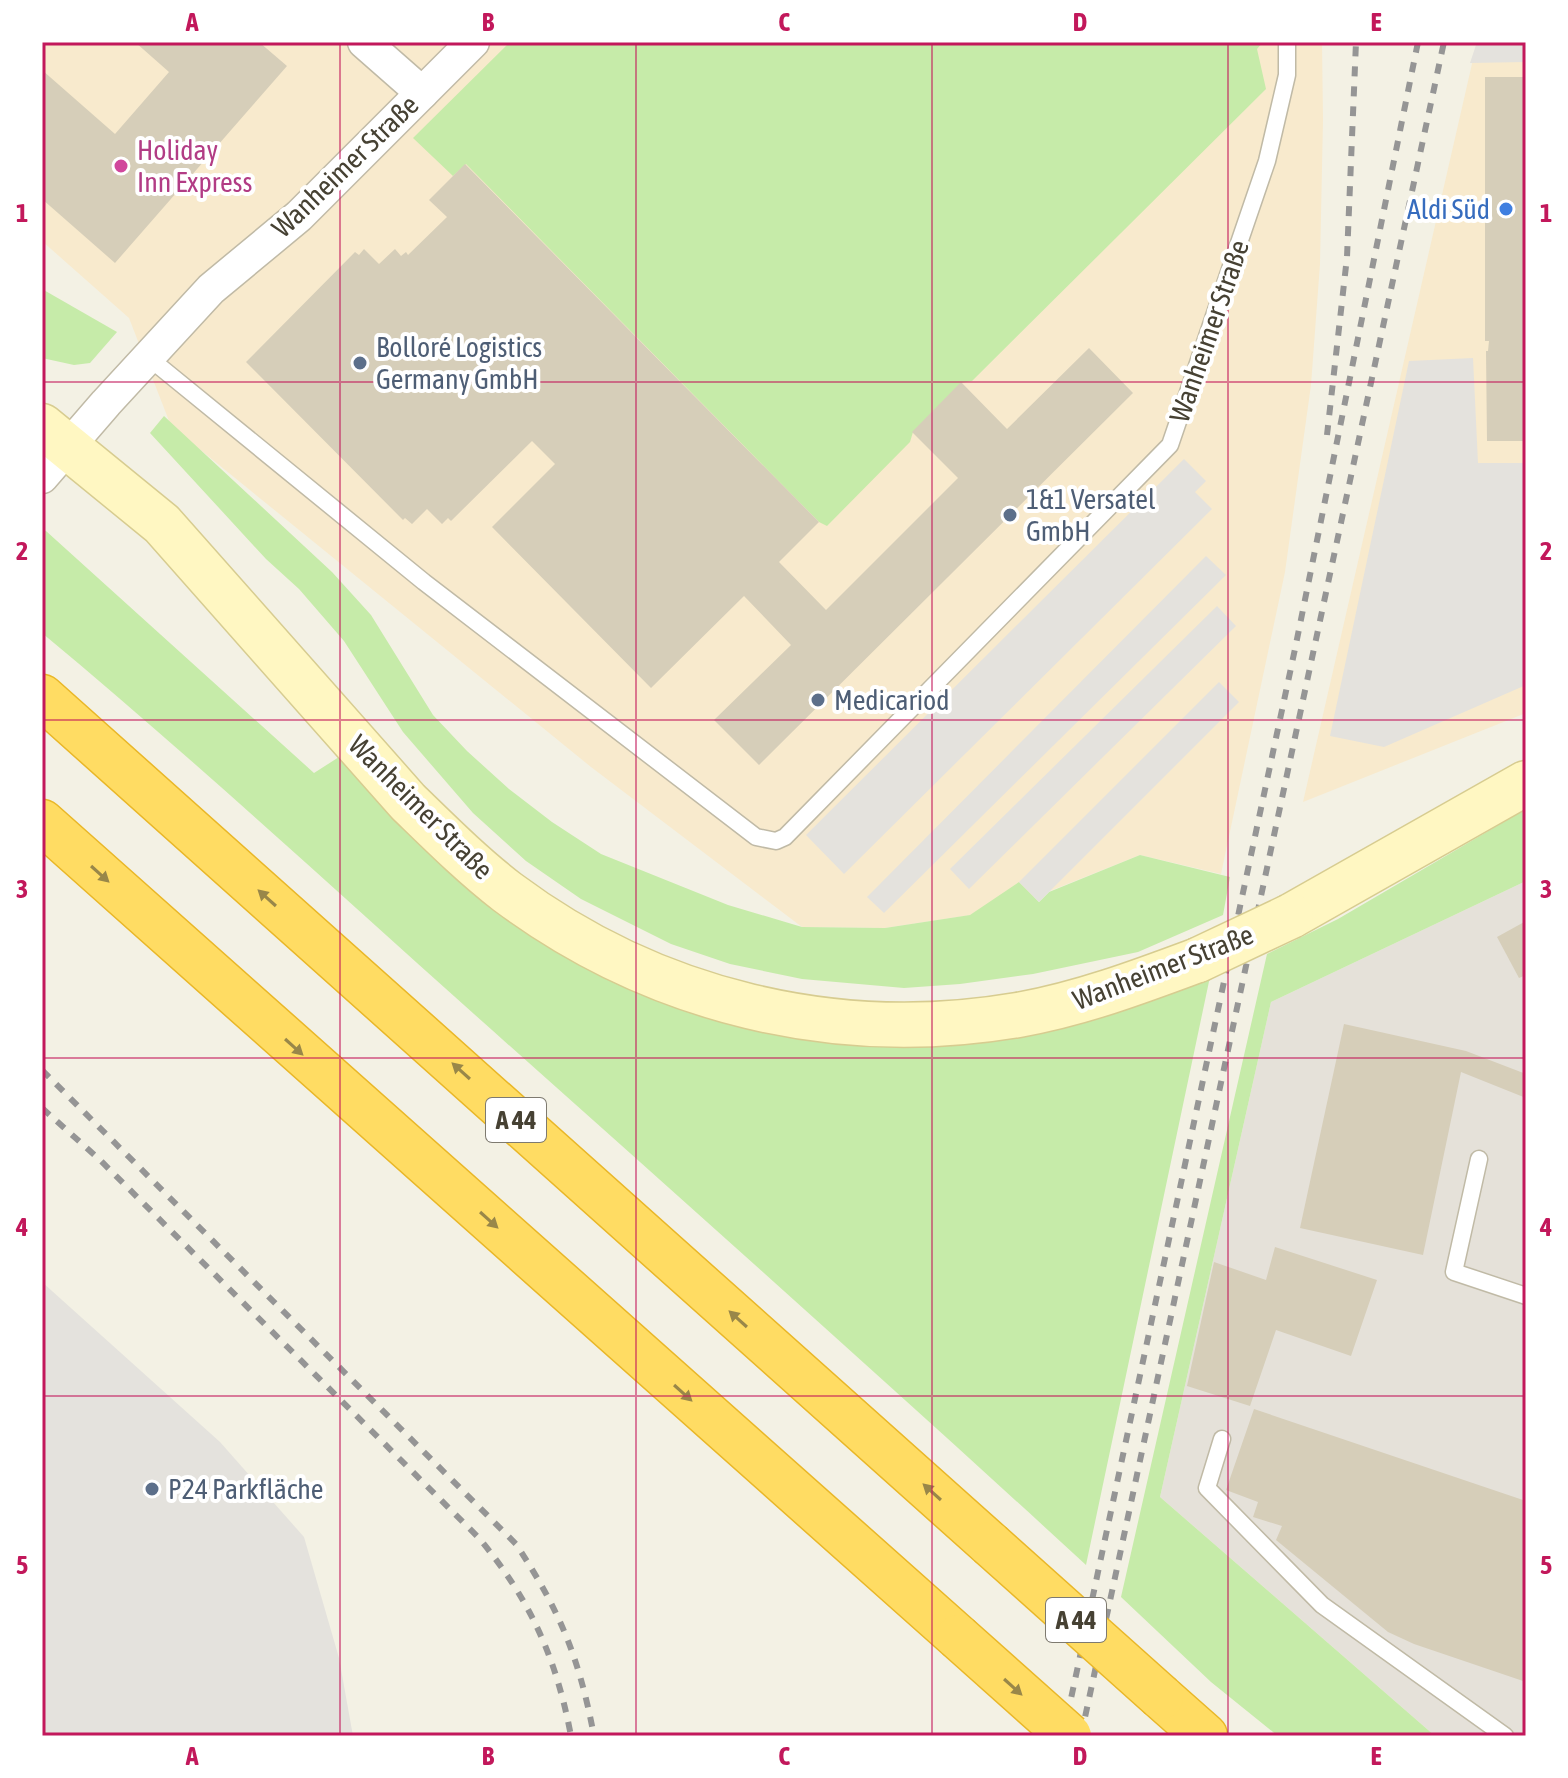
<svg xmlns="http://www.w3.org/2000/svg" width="1568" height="1778" font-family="'Asap Condensed',sans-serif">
	<rect width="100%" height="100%" fill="#f3f1e4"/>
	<g fill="#f8eacd">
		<polygon points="42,42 1322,42 1323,120 1320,264 1311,385 1285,572 1221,874 1140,855 1040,895 971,915 885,928 802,927 591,767 171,426 129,318 42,241"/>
		<polygon points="1477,42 1526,42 1526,713 1303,802"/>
	</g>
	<polygon fill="#e5e1d9" points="1526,881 1526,1736 1435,1736 1160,1497 1271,1002"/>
	<g fill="#c6eba9">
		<polygon points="510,42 1263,42 1257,49 1266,89 972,381 961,383 913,432 910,442 827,526 819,522 466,164 453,176 413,138"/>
		<polygon points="42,289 117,332 90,363 74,365 42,358"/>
		<polygon points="164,416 332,572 371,615 433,715 467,751 509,789 552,822 601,854 728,905 802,927 885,928 970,915 1019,882 1039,902 1049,892 1140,855 1230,877 1223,915 1138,952 1033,974 960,984 904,988 802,979 730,964 671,944 581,899 526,861 473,813 403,732 344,641 299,589 266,559 150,433"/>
		<path d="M42,530L46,531L314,773L339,757L402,825L765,1025L1211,972L1086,1565C884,1379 679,1197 474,1014C331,886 190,756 42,633Z"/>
		<polygon points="1526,809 1526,881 1271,1002 1160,1497 1435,1736 1278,1736 1211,1682 1121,1597 1267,954 1338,919"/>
	</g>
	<g fill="#e4e2dd">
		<polygon points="1477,42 1526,42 1526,62 1470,63"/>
		<polygon points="1473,358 1478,463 1526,463 1526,685 1384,747 1330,736 1409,361"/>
		<polygon points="1184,459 1206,481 1195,492 1212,509 844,874 806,835"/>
		<polygon points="1206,556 1226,575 884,913 867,897"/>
		<polygon points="1217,606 1236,626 969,889 950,869"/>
		<polygon points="1219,682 1239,702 1039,902 1019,882"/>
		<polygon points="42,1282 220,1442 304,1537 339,1658 353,1736 42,1736"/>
	</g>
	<g fill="#d6ceb9">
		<polygon points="135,42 259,42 287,66 115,263 42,199 42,70 115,134 169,72"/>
		<polygon points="1485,77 1526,77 1526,441 1487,441 1486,351 1488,351 1489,341 1485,341"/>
		<polygon points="465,164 819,522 779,562 826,610 958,478 912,432 961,382 1007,429 1089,348 1133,393 759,765 714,720 791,645 744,596 651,688 492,527 555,464 532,441 451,521 448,518 442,524 427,509 412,524 405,518 403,520 246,362 355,252 359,255 364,249 379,264 395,249 401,256 406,252 408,255 447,217 429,200"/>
		<polygon points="1526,921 1526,975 1519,978 1497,937"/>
		<polygon points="1344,1024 1466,1051 1526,1074 1526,1098 1461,1072 1423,1255 1300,1228"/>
		<polygon points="1275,1247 1377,1280 1351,1356 1276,1330 1250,1406 1187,1386 1214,1262 1266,1280"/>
		<polygon points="1254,1409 1526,1501 1526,1682 1414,1644 1388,1632 1276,1540 1282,1526 1253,1517 1258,1502 1226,1490"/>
	</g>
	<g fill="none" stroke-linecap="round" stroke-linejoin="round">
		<g stroke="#c0baa6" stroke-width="19">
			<g id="lane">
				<polyline points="148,357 424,582 756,837 776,841 785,837 1170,445 1267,161 1287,75 1287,42"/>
				<polyline points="1479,1159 1454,1272 1526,1296"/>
				<polyline points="1222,1439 1207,1488 1322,1605 1505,1736"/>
			</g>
		</g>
		<g stroke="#c0baa6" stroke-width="35">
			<g id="street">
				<polyline points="364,42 422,93"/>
				<polyline points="42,477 106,403 211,289 299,216 473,42"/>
			</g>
		</g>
		<g stroke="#d7cc90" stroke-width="47">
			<g id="secondary">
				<path d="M42,426L162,524L408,802C440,833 472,865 507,892C654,1002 837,1046 1018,1015C1080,1004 1139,982 1198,960"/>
				<polyline points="1291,916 1526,783"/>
			</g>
		</g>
		<g stroke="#e9b728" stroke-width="47">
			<g id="highway">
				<polyline points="42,697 990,1544"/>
				<polyline points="42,822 958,1637"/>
				<polyline points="1161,1697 1205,1736"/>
			</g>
		</g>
		<use href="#lane" stroke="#fff" stroke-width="16"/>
		<use href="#street" stroke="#fff" stroke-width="32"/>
		<use href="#secondary" stroke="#fff7c2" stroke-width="44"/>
		<use href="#highway" stroke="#ffdc63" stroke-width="44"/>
		<g stroke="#959595" stroke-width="6" stroke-dasharray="10 10" stroke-linecap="butt">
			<polyline points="1327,435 1347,257 1356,42"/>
			<path d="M42,1070L516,1544C560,1611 579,1657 594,1736"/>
			<path d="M42,1108L99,1159L478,1537C530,1599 556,1657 571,1736"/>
			<polyline points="1063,1736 1295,649 1418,42"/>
			<polyline points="1081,1736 1444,42"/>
		</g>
		<g stroke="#d7cc90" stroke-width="47" stroke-linecap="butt">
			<polyline id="secondary-bridge" points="1198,960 1291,916"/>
		</g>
		<g stroke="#e9b728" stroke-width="47" stroke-linecap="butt">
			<g id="highway-bridge">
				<polyline points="990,1544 1161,1697"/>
				<polyline points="958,1637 1069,1736"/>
			</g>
		</g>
		<use href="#secondary-bridge" stroke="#fff7c2" stroke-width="44"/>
		<use href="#highway-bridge" stroke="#ffdc63" stroke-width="44"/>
	</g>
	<defs><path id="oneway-solid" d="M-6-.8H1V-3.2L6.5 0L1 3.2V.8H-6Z" transform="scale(2)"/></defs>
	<g fill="#998749">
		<use href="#oneway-solid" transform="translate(100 874) rotate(42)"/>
		<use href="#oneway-solid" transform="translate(267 898) rotate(-138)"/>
		<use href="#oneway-solid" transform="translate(294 1047) rotate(42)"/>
		<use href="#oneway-solid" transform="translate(461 1071) rotate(-138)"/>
		<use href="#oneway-solid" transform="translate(489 1220) rotate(42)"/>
		<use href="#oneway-solid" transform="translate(738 1319) rotate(-138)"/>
		<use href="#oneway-solid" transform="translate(683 1393) rotate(42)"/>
		<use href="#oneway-solid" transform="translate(932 1492) rotate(-138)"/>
		<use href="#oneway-solid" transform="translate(1013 1687) rotate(42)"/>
	</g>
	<path fill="none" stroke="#c2185b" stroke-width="2" stroke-opacity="0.55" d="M340,42V1736M636,42V1736M932,42V1736M1228,42V1736M42,382H1526M42,720H1526M42,1058H1526M42,1396H1526"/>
	<circle fill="#d1479c" stroke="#fff" stroke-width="3" cx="121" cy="166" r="8"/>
	<circle fill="#3f7fe0" stroke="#fff" stroke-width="3" cx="1506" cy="209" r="8"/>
	<g fill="#5c6f8a" stroke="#fff" stroke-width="3">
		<circle cx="360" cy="363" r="8"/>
		<circle cx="1010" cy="515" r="8"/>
		<circle cx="818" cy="700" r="8"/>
		<circle cx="152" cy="1489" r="8"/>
	</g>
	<g text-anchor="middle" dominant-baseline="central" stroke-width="8" stroke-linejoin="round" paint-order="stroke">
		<g fill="#fff" stroke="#7e7a70" stroke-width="2">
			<rect x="486" y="1098" width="60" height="44" rx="6"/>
			<rect x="1046" y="1598" width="60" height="44" rx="6"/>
		</g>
		<g font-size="26" font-weight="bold" fill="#464133">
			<text x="516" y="1120">A 44</text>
			<text x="1076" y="1620">A 44</text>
		</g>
		<g font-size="28" fill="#b23c85" stroke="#fff" text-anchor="start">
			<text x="137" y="150">Holiday<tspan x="137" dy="32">Inn Express</tspan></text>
		</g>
		<g font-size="28" fill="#464133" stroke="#fff">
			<text transform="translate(345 166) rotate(-44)">Wanheimer Straße</text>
			<text transform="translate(1209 331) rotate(-71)">Wanheimer Straße</text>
			<text transform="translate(421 807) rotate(45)">Wanheimer Straße</text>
			<text transform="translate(1163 967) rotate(-21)">Wanheimer Straße</text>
		</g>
		<g font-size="28" fill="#366cbe" stroke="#fff" text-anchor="end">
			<text x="1490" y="209">Aldi Süd</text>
		</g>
		<g font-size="28" fill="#4e5e75" stroke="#fff" text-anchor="start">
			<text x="376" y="347">Bolloré Logistics<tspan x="376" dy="32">Germany GmbH</tspan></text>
			<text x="1026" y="499">1&amp;1 Versatel<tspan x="1026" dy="32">GmbH</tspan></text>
			<text x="834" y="700">Medicariod</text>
			<text x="168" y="1489">P24 Parkfläche</text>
		</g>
	</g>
	<rect width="1568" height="1778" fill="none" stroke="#ffffff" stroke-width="88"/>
	<rect x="44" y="44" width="1480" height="1690" fill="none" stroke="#c2185b" stroke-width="3"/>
	<g font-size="26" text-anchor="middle" font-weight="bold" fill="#c2185b">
		<text x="192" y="31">A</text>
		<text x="488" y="31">B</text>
		<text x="784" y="31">C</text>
		<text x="1080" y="31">D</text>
		<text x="1376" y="31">E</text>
		<text x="22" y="222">1</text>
		<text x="1546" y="222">1</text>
		<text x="22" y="560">2</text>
		<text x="1546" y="560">2</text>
		<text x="22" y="898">3</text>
		<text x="1546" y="898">3</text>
		<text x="22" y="1236">4</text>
		<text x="1546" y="1236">4</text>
		<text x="22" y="1574">5</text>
		<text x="1546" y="1574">5</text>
		<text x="192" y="1765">A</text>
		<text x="488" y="1765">B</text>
		<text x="784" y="1765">C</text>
		<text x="1080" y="1765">D</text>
		<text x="1376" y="1765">E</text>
	</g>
</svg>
